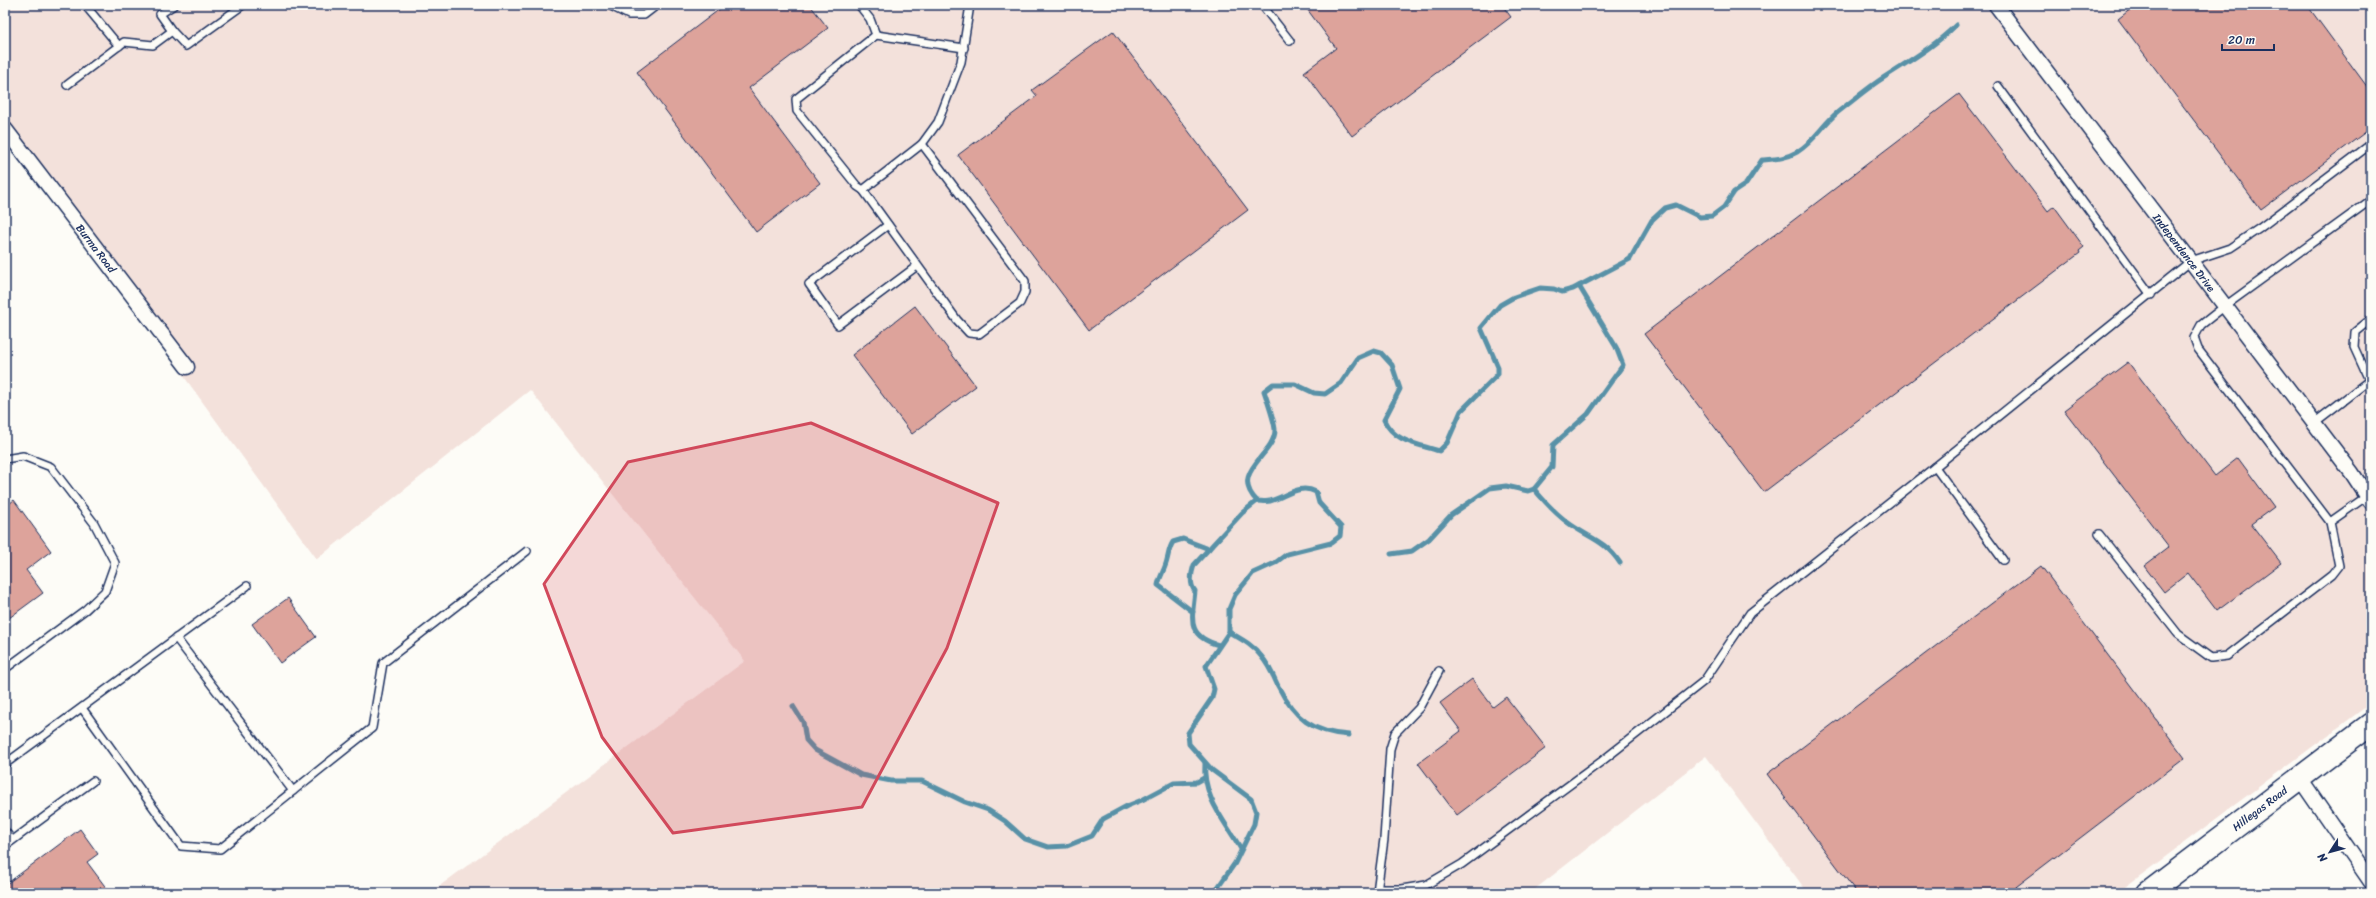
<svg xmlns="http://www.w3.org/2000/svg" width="2376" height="898" font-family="Sriracha,sans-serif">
	<rect width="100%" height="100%" fill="#fdfcf7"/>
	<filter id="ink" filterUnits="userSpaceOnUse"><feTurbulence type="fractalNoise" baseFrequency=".025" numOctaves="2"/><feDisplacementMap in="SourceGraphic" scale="8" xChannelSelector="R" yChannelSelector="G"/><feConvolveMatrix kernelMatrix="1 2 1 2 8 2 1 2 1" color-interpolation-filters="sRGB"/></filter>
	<g filter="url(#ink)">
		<polygon fill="#f3e1db" points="5,5 2371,5 2371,703 2117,893 1808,893 1706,756 1530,893 430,893 745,661 530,390 317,559 5,131"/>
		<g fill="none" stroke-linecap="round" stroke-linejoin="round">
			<g stroke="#5891a7" stroke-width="5">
				<path d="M1534,489C1544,501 1554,512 1567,522C1588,538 1604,539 1620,563"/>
				<polyline points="1391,554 1412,551 1429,539 1451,515 1490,488 1506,486 1528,491 1534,489 1552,467 1553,445 1588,414 1623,365 1616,347 1579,286"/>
				<path d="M1193,612L1158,585C1160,576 1165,569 1167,560C1169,553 1169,548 1173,542L1183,539L1209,549"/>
				<path d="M1229,632C1241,639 1253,645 1261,656C1269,665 1273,675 1278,686C1294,718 1313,733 1349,735"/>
				<path d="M1219,645C1186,636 1192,620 1195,591C1189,584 1191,574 1194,565L1242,513L1257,501"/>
				<polyline points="793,706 803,722 806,740 815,750 861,775 891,781 922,781 965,802 988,810 1005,821 1025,839 1048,847 1067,846 1092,836 1103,819 1127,806 1142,800 1174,783 1197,782 1204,778"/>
				<path d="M1205,763C1202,797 1225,821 1241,849"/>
				<path d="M1214,893L1235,863L1254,824L1256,812L1251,799L1212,770L1189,744L1188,733L1212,698L1214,689L1206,666L1229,632V609L1235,595L1253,573L1275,563L1287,554L1331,543L1340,536L1341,527L1319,503L1316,492C1299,483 1286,497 1270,501C1266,502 1261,501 1257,501C1228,472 1275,455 1275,430C1275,423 1267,400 1264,391L1273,384H1295L1314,393L1325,394L1341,383L1358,358L1374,351L1381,353L1392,365L1400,389L1384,420C1394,442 1418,444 1439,451L1447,443L1461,411L1498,374V367L1481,328L1500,305L1514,297L1540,288L1554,289L1562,292L1573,289L1630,259L1652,220L1665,208L1676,205L1700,217L1712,216L1724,207L1734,192L1746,184L1762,160C1775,159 1785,159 1797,152C1814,142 1823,124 1838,112C1851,102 1864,91 1877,82C1904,64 1933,48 1956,25"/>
			</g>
		</g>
		<g fill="#dda39b" stroke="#1b2f5e">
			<polygon points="725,5 810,5 828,28 749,88 820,183 756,232 637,72"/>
			<polygon points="1304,5 1502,5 1511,17 1352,136 1304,72 1336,48"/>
			<polygon points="2136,5 2307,5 2371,92 2371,128 2261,210 2118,19"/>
			<polygon points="1113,31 1248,210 1089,330 958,155 1037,96 1032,90"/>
			<polygon points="1959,94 2048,211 2054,206 2084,247 2079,251 2080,253 1764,492 1644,334"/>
			<polygon points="915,306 976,386 912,434 852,355"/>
			<polygon points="2128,362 2215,476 2238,458 2274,507 2251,524 2281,563 2217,611 2188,573 2164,592 2144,566 2169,547 2064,410"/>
			<polygon points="14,500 51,551 26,570 43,593 5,621 5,507"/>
			<polygon points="2041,566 2185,758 2008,893 1857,893 1767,774"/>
			<polygon points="288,598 316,637 280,663 252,624"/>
			<polygon points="1472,679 1493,707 1506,697 1546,748 1457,815 1418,763 1461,731 1440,703"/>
			<polygon points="80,829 98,854 87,862 110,893 5,893 5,885"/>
		</g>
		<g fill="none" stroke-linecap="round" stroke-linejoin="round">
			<g stroke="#1b2f5e" stroke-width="10">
				<g id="lane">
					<polyline points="85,5 119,46"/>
					<polyline points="609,5 629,15 644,15 657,5"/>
					<polyline points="859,5 870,19 876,35 796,99 797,111 857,186 863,190 922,144 938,122 961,62 970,5"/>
					<polyline points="1262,5 1290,41"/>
					<polyline points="172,31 160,14 174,5"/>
					<polyline points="876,35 964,48"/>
					<polyline points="67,85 124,42 153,45 172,31 186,46 243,5"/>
					<polyline points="1998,86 2151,295"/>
					<polyline points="863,190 957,320 969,333 979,334 1020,303 1025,292 1025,281 922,144"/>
					<polyline points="888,225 809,284 838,325 917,266"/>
					<polyline points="2369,380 2354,347 2355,332 2371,319"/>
					<polyline points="2314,423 2371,379"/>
					<polyline points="5,459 23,456 51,467 94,523 115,563 105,591 85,610 5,669"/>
					<polyline points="2330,522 2198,349 2194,338 2201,325 2225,306 2371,200"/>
					<polyline points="2099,534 2178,634 2211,658 2227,656 2332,575 2339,566 2330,522 2367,496"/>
					<polyline points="2003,560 1935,467 2191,261 2230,248 2260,228 2371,144"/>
					<polyline points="176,638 293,791"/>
					<polyline points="82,708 181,846 220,849 372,728 383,663 527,551"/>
					<polyline points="5,764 247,586"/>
					<polyline points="5,831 12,840"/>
					<polyline points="5,846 93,781"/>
					<polyline points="1378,889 1402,889 1426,885 1462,864 1602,761 1704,681 1750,613 1935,467"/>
					<polyline points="1377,892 1384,839 1390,749 1395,733 1419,708 1439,671"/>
				</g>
			</g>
			<g stroke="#1b2f5e" stroke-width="17">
				<g id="street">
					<path id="s1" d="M1996,5L2352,473L2371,502"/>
					<path id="s2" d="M5,129L187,367"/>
					<polyline points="2300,779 2371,882"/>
				</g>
			</g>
			<g stroke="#1b2f5e" stroke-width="25">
				<g id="primary">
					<path id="s3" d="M2148,893L2371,724"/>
				</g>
			</g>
			<use href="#lane" stroke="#fdfcf7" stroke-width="7"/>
			<use href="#street" stroke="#fdfcf7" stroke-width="14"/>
			<use href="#primary" stroke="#fdfcf7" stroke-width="22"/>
		</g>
	</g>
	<path fill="#d1495b" fill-opacity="0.2" stroke="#d1495b" stroke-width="3" stroke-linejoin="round" d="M811,423L998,503L947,648L862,807L673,833L602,737L544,584L628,462Z"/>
	<g text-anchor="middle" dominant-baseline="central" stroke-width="3" stroke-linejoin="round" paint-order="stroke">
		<g font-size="11" fill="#1b2f5e" stroke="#fdfcf7">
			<text stroke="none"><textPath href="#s2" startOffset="150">Burma Road</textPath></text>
			<text stroke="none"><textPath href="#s1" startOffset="311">Independence Drive</textPath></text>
			<text stroke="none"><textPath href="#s3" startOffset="140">Hillegas Road</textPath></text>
		</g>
	</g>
	<rect width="2376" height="898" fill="none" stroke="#fdfcf7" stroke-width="20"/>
	<rect x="10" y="10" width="2356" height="878" fill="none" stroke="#1b2f5e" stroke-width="1.5" filter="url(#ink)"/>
	<g transform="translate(2330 852) rotate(234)" stroke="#fdfcf7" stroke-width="3" paint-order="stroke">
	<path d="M0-3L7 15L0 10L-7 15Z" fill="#1b2f5e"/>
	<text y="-6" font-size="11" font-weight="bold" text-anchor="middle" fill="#1b2f5e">N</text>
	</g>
	<path d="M2222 44v6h52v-6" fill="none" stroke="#1b2f5e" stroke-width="2"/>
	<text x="2228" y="44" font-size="12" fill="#1b2f5e" stroke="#fdfcf7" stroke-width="3" paint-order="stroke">20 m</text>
</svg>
